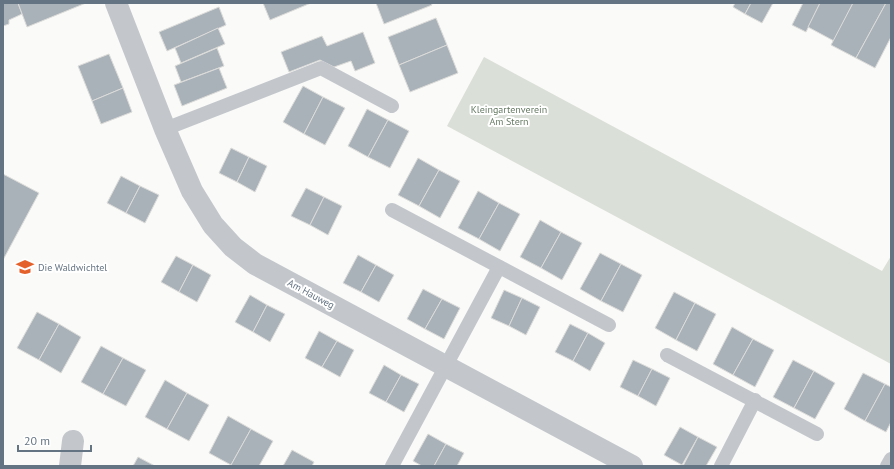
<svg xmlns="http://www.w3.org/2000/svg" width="894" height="469" font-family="'PT Sans',sans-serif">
	<rect width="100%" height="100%" fill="#fafaf8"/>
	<polygon fill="#dadfd7" points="484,57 882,271 891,256 891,364 447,126"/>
	<g fill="#aab2b9" stroke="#dcdcda">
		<polygon points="3,3 18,3 22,14 9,20 9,24 3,26"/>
		<polygon points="18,3 86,3 27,27"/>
		<polygon points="263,3 311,3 270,20"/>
		<polygon points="376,3 431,3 432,5 384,24"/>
		<polygon points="735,3 751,3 745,14 733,7"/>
		<polygon points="751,3 773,3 762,23 745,14"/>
		<polygon points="803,3 820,3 806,32 792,25"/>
		<polygon points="820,3 853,3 834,41 808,27"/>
		<polygon points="853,3 886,3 856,58 831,45"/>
		<polygon points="886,3 891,3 891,37 875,68 856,58"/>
		<polygon points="219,7 226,25 167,51 159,32"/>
		<polygon points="436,18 447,45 399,65 388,37"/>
		<polygon points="218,28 225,44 181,63 175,48"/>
		<polygon points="363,32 375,63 355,71 351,61 334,67 320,60 289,72 281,52 322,36 327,46"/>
		<polygon points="447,45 458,73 410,92 399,65"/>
		<polygon points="217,48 224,66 181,82 175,66"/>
		<polygon points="109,54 123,88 92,101 78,66"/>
		<polygon points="219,68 227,88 182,106 174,85"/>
		<polygon points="303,86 323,97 304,134 283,122"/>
		<polygon points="123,88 132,112 101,124 92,101"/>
		<polygon points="323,97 345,108 325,145 304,134"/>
		<polygon points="367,109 388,120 368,157 348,146"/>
		<polygon points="388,120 409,131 390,168 368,157"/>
		<polygon points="231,148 249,157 237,182 219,173"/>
		<polygon points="249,157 267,166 255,192 237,182"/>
		<polygon points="418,158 439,170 419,206 398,195"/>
		<polygon points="439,170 460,181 440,218 419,206"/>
		<polygon points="3,174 39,193 3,260"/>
		<polygon points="121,176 140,186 126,213 107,203"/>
		<polygon points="140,186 159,195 145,223 126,213"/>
		<polygon points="306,188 324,197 310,225 291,216"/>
		<polygon points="478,191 499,203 479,239 458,228"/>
		<polygon points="324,197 342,206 328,235 310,225"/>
		<polygon points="499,203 520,214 500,251 479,239"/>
		<polygon points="540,220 561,232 541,268 520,257"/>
		<polygon points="561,232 582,243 562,280 541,268"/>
		<polygon points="600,253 621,264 601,301 580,289"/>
		<polygon points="358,255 376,265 361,292 343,283"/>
		<polygon points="176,256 193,265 179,292 161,282"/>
		<polygon points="621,264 642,275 623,312 601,301"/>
		<polygon points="193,265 211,275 197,302 179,292"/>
		<polygon points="376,265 394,275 379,302 361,292"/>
		<polygon points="423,289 442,299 425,329 407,319"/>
		<polygon points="504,290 522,298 509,326 491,318"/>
		<polygon points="674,292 695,303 676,340 655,328"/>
		<polygon points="250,295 267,305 253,332 235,322"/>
		<polygon points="522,298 540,307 526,335 509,326"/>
		<polygon points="442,299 460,308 444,339 425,329"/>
		<polygon points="695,303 716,314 697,351 676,340"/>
		<polygon points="267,305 285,314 270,342 253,332"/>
		<polygon points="37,312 59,324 39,360 17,348"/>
		<polygon points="59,324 81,337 61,373 39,360"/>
		<polygon points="570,324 588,333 573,361 555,352"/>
		<polygon points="732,327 753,339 733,375 713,364"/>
		<polygon points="319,331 337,341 322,367 305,358"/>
		<polygon points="588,333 605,343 590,371 573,361"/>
		<polygon points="753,339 774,350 755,387 733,375"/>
		<polygon points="337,341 354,350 340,377 322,367"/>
		<polygon points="101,346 123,358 103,394 81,382"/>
		<polygon points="123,358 146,370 126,406 103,394"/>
		<polygon points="633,360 652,369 638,396 620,387"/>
		<polygon points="793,360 814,371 794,408 773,397"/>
		<polygon points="384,365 401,375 386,402 369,393"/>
		<polygon points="652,369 670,378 656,406 638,396"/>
		<polygon points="814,371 835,383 815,419 794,408"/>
		<polygon points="863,373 885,384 865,421 844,409"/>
		<polygon points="401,375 419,384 404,412 386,402"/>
		<polygon points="165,380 187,393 167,429 145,417"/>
		<polygon points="885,384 891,387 891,422 886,432 865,421"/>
		<polygon points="187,393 209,405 189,441 167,429"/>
		<polygon points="228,416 251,429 231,465 209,453"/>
		<polygon points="680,427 698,437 682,465 664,455"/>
		<polygon points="251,429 273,441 259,466 233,466 231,465"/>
		<polygon points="428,434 446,444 434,466 422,466 413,461"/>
		<polygon points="698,437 717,447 706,466 683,466"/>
		<polygon points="446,444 464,453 457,466 434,466"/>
		<polygon points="292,450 314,462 312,466 283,466"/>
		<polygon points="138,457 155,466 133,466"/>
	</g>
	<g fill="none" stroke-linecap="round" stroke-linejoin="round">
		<g stroke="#c3c7cc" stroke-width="14">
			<polyline points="165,129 321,68 392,106"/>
			<polyline points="392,210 609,325"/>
			<polyline points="667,355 817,434"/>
			<polyline points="392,466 499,267"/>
			<polyline points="721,466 755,400"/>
			<polyline points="887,466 891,459"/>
		</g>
		<g stroke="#c3c7cc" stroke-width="22">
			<polyline points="116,3 165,129 192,191 213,225 233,247 255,264 632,466"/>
			<polyline points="70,466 73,441"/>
		</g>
	</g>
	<defs>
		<g id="school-bare" transform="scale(1.38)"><path d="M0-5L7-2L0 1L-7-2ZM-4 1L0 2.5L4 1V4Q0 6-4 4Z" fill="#e5612c" stroke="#fff" stroke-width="2.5" paint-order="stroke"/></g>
	</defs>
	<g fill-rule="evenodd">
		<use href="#school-bare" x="25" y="267"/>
	</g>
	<g text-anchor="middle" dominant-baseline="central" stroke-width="4" stroke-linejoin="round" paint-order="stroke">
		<g font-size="10" fill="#667a64" stroke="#fff">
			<text x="509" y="109">Kleingartenverein<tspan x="509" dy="12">Am Stern</tspan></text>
		</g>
		<g font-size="10" fill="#657483" stroke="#fff" text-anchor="start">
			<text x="38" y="267">Die Waldwichtel</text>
		</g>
		<g font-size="10" fill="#657483" stroke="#fff">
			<text transform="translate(311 294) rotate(28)">Am Hauweg</text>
		</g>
	</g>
	<rect width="894" height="469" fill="none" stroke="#657483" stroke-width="8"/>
	<path d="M18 445v6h73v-6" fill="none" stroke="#657483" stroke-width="2"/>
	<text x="24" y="445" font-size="12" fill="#657483" stroke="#ffffff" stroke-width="3" paint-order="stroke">20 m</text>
</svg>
